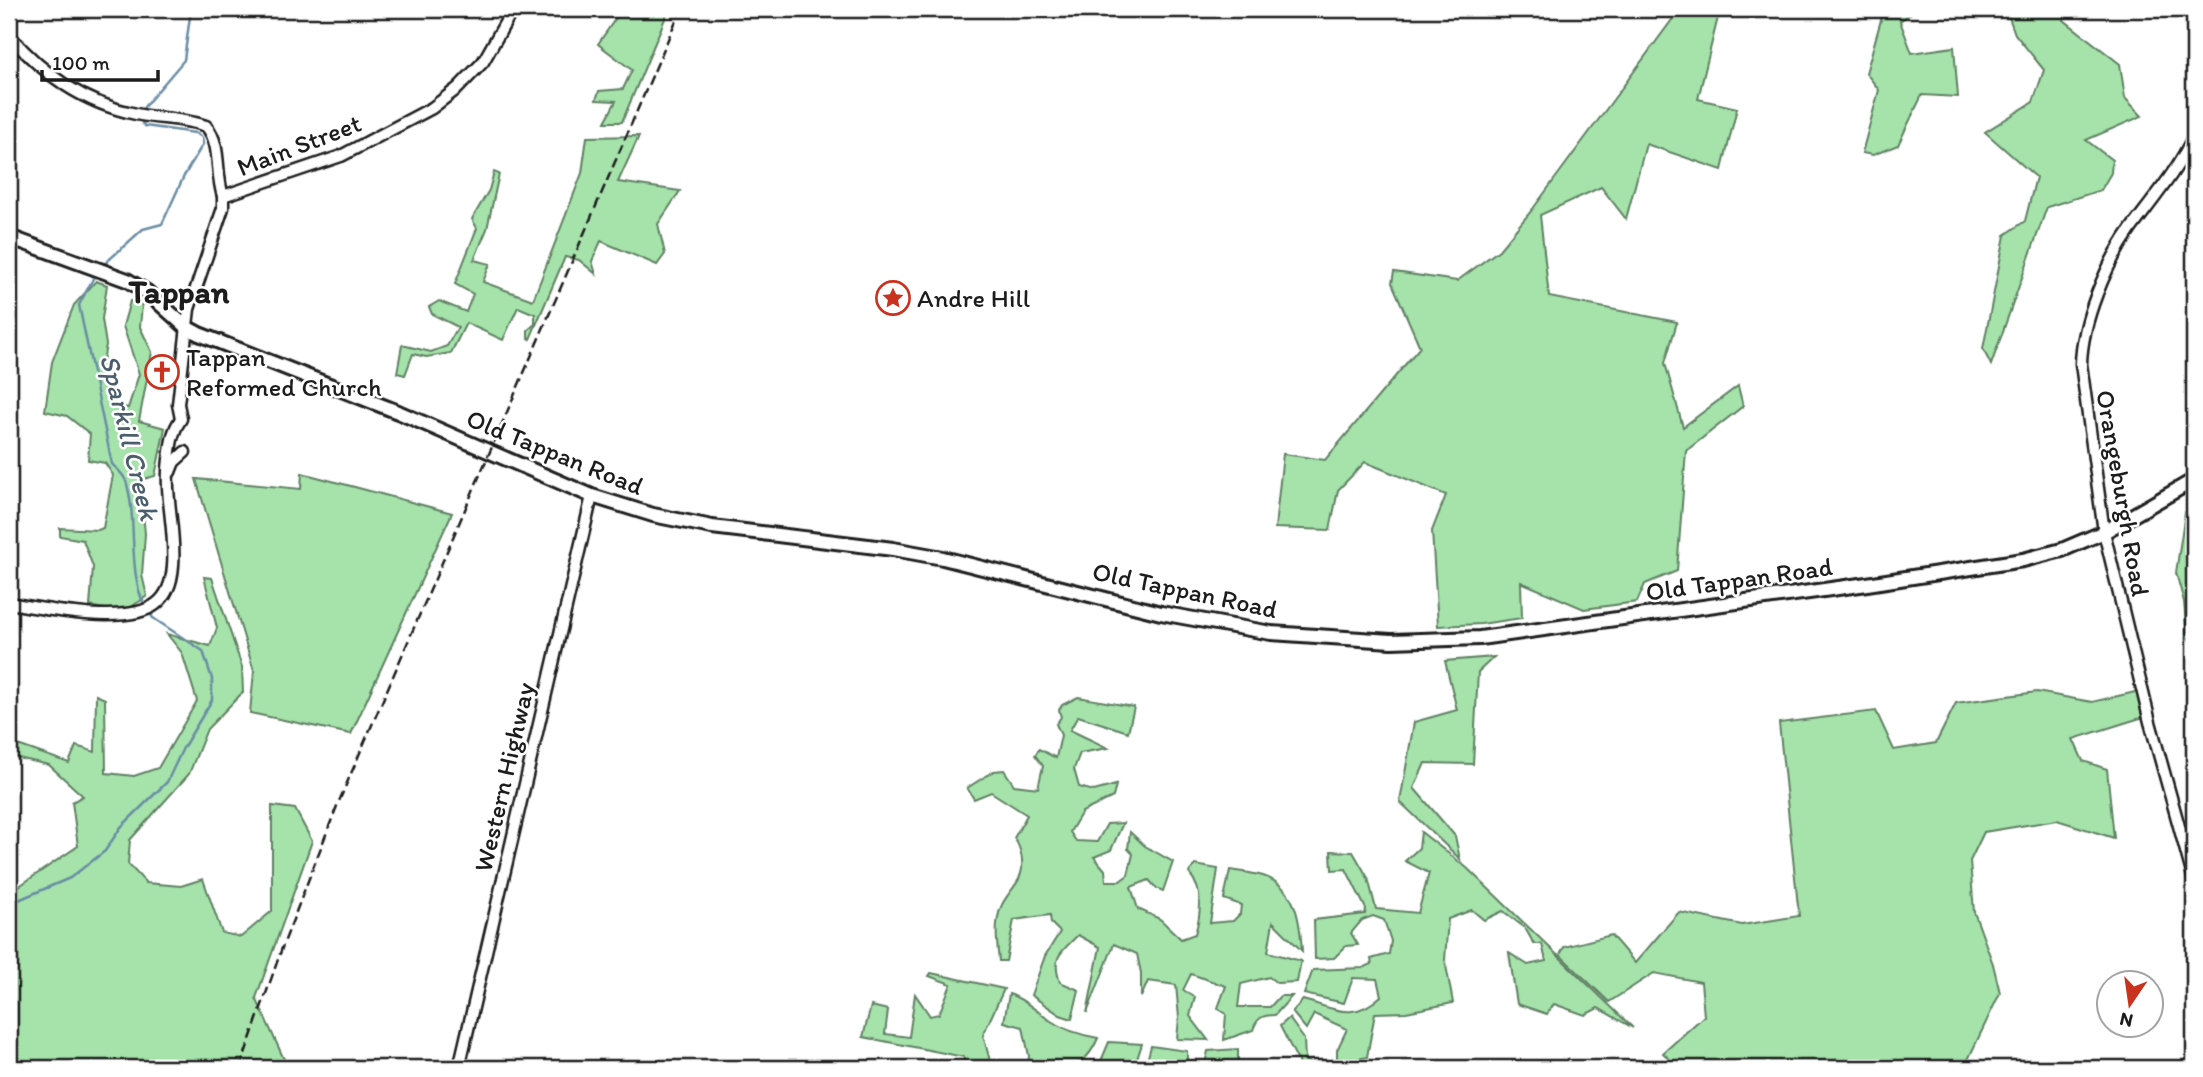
<svg xmlns="http://www.w3.org/2000/svg" width="2203" height="1077" font-family="Itim,sans-serif">
	<rect width="100%" height="100%" fill="#fff"/>
	<filter id="ink" filterUnits="userSpaceOnUse"><feTurbulence type="fractalNoise" baseFrequency=".0143" numOctaves="2"/><feDisplacementMap in="SourceGraphic" scale="14" xChannelSelector="R" yChannelSelector="G"/><feConvolveMatrix kernelMatrix="1 2 1 2 8 2 1 2 1" color-interpolation-filters="sRGB"/></filter>
	<g filter="url(#ink)">
		<g fill="#a5e3ab" stroke="#608064" stroke-width="2">
			<polygon points="622,9 669,9 622,122 605,122 616,101 596,100 599,91 623,89 632,70 598,44"/>
			<polygon points="1680,9 1720,9 1698,99 1737,108 1722,170 1646,144 1626,219 1601,187 1540,215 1549,297 1677,322 1665,363 1683,427 1738,386 1743,406 1686,451 1677,571 1645,584 1637,602 1584,609 1521,582 1522,618 1481,624 1438,626 1432,531 1446,495 1365,462 1338,490 1330,530 1275,528 1283,454 1325,460 1420,347 1392,283 1394,272 1457,281 1499,250 1532,210"/>
			<polygon points="1884,9 1917,9 1900,21 1912,53 1954,47 1958,97 1922,95 1898,145 1873,155 1862,153 1879,90 1866,73"/>
			<polygon points="2006,9 2067,9 2064,20 2120,64 2125,98 2142,116 2086,140 2112,160 2111,173 2101,190 2047,207 1991,365 1983,349 2005,235 2025,221 2036,177 1985,132 2033,102 2044,70 2015,34"/>
			<polygon points="639,136 618,182 680,191 658,224 665,254 657,265 601,241 592,261 596,274 579,260 565,257 530,339 528,337 528,330 535,324 535,314 518,307 503,340 466,323 451,353 426,357 413,354 405,375 397,373 402,345 431,352 447,346 458,327 432,314 429,307 439,301 466,312 473,294 455,284 477,228 472,219 489,190 494,172 499,174 487,229 474,260 490,264 483,282 533,300 582,173 587,137"/>
			<path d="M96,281L107,285L102,319L106,345L100,377L110,404L128,408L139,374L123,326L130,301L142,305L140,327L152,352L139,421L165,428L155,476L140,480L145,534L142,575L147,596C126,613 117,612 90,606L93,567L83,540L60,536V528L98,530L103,528L113,475L105,463L88,460L90,434L67,416L45,411L52,362L74,305Z"/>
			<polygon points="302,473 452,513 351,734 250,713 254,671 196,479 301,489"/>
			<polygon points="2185,512 2194,513 2194,642 2187,638 2184,602 2176,573"/>
			<polygon points="204,577 212,578 242,667 243,692 207,729 189,774 130,840 128,864 146,883 181,886 203,879 222,933 241,937 272,911 272,806 295,809 312,841 256,998 288,1068 9,1068 9,893 78,846 72,802 83,796 49,765 9,756 9,742 69,763 76,746 95,752 96,695 105,699 106,773 134,776 158,768 197,701 182,653 167,634 210,646 217,628"/>
			<polygon points="1494,657 1478,672 1473,764 1425,763 1414,788 1455,836 1460,859 1400,802 1414,722 1457,710 1445,661"/>
			<polygon points="2144,690 2150,715 2073,739 2083,761 2107,769 2114,838 2057,820 1984,832 1970,861 1974,912 1993,964 2000,993 1964,1068 1679,1068 1663,1053 1704,1016 1701,982 1654,973 1609,1002 1560,955 1564,947 1611,935 1635,963 1679,912 1742,925 1799,916 1779,723 1876,711 1894,750 1936,743 1956,703 2037,692 2092,702"/>
			<path d="M1078,697L1134,707L1128,732L1078,716L1070,730L1108,748L1080,753L1074,769L1079,787L1094,791L1116,785L1113,797L1082,812L1070,832L1076,841L1097,842L1107,824L1123,823L1111,850L1094,857L1105,870L1106,881H1120L1128,875L1133,854L1128,849L1130,832L1145,846L1173,862L1163,891L1156,888L1149,880L1131,887L1138,909L1160,919L1181,939L1195,934C1201,914 1204,890 1189,873L1195,865L1218,869L1210,923L1233,921L1240,914L1241,905L1224,899L1230,870C1241,872 1253,873 1263,876C1297,887 1300,921 1302,951L1273,922L1268,952L1301,961L1297,982L1277,983L1269,977L1241,984L1238,1007H1270L1280,996H1292L1275,1015C1262,1015 1257,1018 1253,1030L1224,1040L1226,1014L1218,1008L1226,986L1191,974L1183,990L1195,997L1190,1016L1208,1040L1177,1039L1179,1018L1176,985L1148,981L1141,997V973L1137,954L1114,944L1087,1013L1100,947L1078,935C1061,952 1051,957 1060,982L1079,990L1072,1019L1060,1015L1031,995L1045,956L1060,932L1051,923L1050,915L1014,920L1006,961H999C997,943 994,924 1001,907C1005,896 1014,889 1019,879C1025,866 1022,849 1014,838L1027,815L991,792L974,799L967,788L994,771L1004,770L1014,785L1038,788L1043,766L1035,755L1039,749L1056,758L1061,735L1056,724L1061,717L1059,710L1062,705Z"/>
			<path d="M1421,832L1467,868L1633,1028L1598,1008L1585,1015L1554,1004L1547,1014L1517,1004L1509,953L1528,965L1546,961L1542,944H1534L1525,928L1503,911L1484,920L1472,910L1448,919L1445,960L1453,1003L1406,1012L1375,1013L1367,1057L1355,1060L1340,1068H1320L1337,1061V1050L1347,1029L1314,1014L1306,1029L1292,1012L1303,1000C1336,1009 1353,1022 1381,996L1377,979L1353,978L1344,1003L1304,994L1313,970L1363,968L1372,964L1371,959L1389,954L1391,941L1384,920L1373,916L1362,920L1351,933L1358,945L1346,946L1334,958L1315,959L1314,920L1365,914L1366,909L1346,869L1332,870L1331,851L1353,852L1368,878L1376,909L1418,913L1429,873L1405,861L1419,848Z"/>
			<polygon points="931,973 1004,989 983,1035 992,1068 963,1068 964,1057 863,1037 871,1006 888,1010 885,1034 909,1037 915,994 930,1016 939,1014 951,984 929,976"/>
			<path d="M1009,994C1025,999 1037,1012 1051,1021C1066,1031 1081,1035 1098,1038C1083,1074 1062,1068 1028,1068L1029,1056L1023,1027L1004,1022Z"/>
			<polygon points="1289,1018 1304,1039 1305,1060 1317,1068 1299,1068 1298,1061 1280,1026"/>
			<polygon points="1109,1042 1142,1044 1134,1068 1098,1068"/>
			<polygon points="1151,1046 1187,1051 1187,1068 1145,1068"/>
			<polygon points="1238,1049 1238,1068 1204,1068 1208,1051"/>
		</g>
		<g fill="none" stroke-linecap="round" stroke-linejoin="round">
			<g stroke="#6a8da4" stroke-width="2.5">
				<polyline points="143,111 144,107 184,60 191,9"/>
				<polyline points="101,267 143,229 162,224 184,176 203,144 202,137 195,133 145,126 142,123 143,117"/>
				<path d="M95,275L79,305L112,464C117,469 124,475 126,481C138,518 127,572 145,606"/>
				<polyline points="9,907 16,901 70,878 105,851 121,827 167,782 183,748 212,700 212,679 203,651 153,618 149,612"/>
			</g>
			<g stroke="#1c1c1c" stroke-width="15">
				<g id="minor">
					<path d="M9,35C44,75 83,103 136,114C158,119 184,118 206,126C222,144 215,174 223,196"/>
					<path d="M2194,135C2178,170 2154,198 2131,229C2106,264 2082,321 2081,364L2104,532L2150,722L2194,880"/>
					<polyline points="170,472 174,462 185,452"/>
					<path d="M9,603C43,609 128,626 156,604C168,595 172,580 173,566C176,530 164,495 169,459C171,444 172,431 181,419L178,404L189,309L223,208V196L341,156L432,108L458,88L483,62L513,9"/>
					<polyline points="459,1068 592,496"/>
				</g>
			</g>
			<g stroke="#1c1c1c" stroke-width="18">
				<polyline id="major" points="9,237 127,280 147,292 186,327 199,334 398,412 592,496 653,515 712,527 893,549 943,558 1161,613 1271,633 1391,641 1480,638 1867,584 2023,560 2062,550 2104,532 2194,480"/>
			</g>
			<use href="#minor" stroke="#fff" stroke-width="10"/>
			<use href="#major" stroke="#fff" stroke-width="12"/>
			<polyline stroke="#1c1c1c" stroke-width="2.5" stroke-dasharray="10 5" stroke-linecap="butt" points="240,1068 282,948 337,806 681,9"/>
		</g>
	</g>
	<defs>
		<g id="sight-ring" transform="scale(1.75)"><circle r="9.5" fill="#fff" stroke="#c8321e" stroke-width="1.5"/><path d="M0-6L1.8-2.2L6-1.7L2.9 1.2L3.7 5.4L0 3.3L-3.7 5.4L-2.9 1.2L-6-1.7L-1.8-2.2Z" fill="#c8321e"/></g>
		<g id="church-ring" transform="scale(1.75)"><circle r="9.5" fill="#fff" stroke="#c8321e" stroke-width="1.5"/><path d="M-1.2-6h2.4v3.5h3.3v2.4h-3.3V6h-2.4V-.1h-3.3v-2.4h3.3Z" fill="#c8321e"/></g>
	</defs>
	<g fill-rule="evenodd">
		<use href="#sight-ring" x="893" y="298"/>
		<use href="#church-ring" x="162" y="372"/>
	</g>
	<g text-anchor="middle" dominant-baseline="central" stroke-width="5" stroke-linejoin="round" paint-order="stroke">
		<g font-size="26" fill="#1c1c1c" stroke="#fff">
			<text transform="translate(299 145) rotate(-21)">Main Street</text>
			<text transform="translate(555 452) rotate(22)">Old Tappan Road</text>
			<text transform="translate(2123 493) rotate(80)">Orangeburgh Road</text>
			<text transform="translate(1739 579) rotate(-8)">Old Tappan Road</text>
			<text transform="translate(1185 590) rotate(12)">Old Tappan Road</text>
			<text transform="translate(504 777) rotate(-77)">Western Highway</text>
		</g>
		<g font-size="26" fill="#1c1c1c" stroke="#fff" text-anchor="start">
			<text x="917" y="298">Andre Hill</text>
			<text x="186" y="357">Tappan<tspan x="186" dy="30">Reformed Church</tspan></text>
		</g>
		<g font-size="28" font-style="italic" fill="#4a5e6b" stroke="#fff">
			<text transform="translate(130 437) rotate(76)">Sparkill Creek</text>
		</g>
		<g font-size="33" font-weight="bold" fill="#1c1c1c" stroke="#fff">
			<text x="179" y="291">Tappan</text>
		</g>
	</g>
	<rect width="2203" height="1077" fill="none" stroke="#fff" stroke-width="35"/>
	<rect x="18" y="18" width="2168" height="1042" fill="none" stroke="#1c1c1c" stroke-width="2.5" filter="url(#ink)"/>
	<g transform="translate(2130 1004) rotate(193)"><circle r="33" fill="#ffffff" stroke="#a4a4a4" stroke-width="2"/>
	<path d="M0-5L12 26L0 18L-12 26Z" fill="#c8321e"/>
	<text y="-10" font-size="19" font-weight="bold" text-anchor="middle" fill="#1c1c1c">N</text>
	</g>
	<path d="M42 70v10h116v-10" fill="none" stroke="#1c1c1c" stroke-width="3.5"/>
	<text x="52" y="70" font-size="21" fill="#1c1c1c" stroke="#ffffff" stroke-width="5" paint-order="stroke">100 m</text>
</svg>
